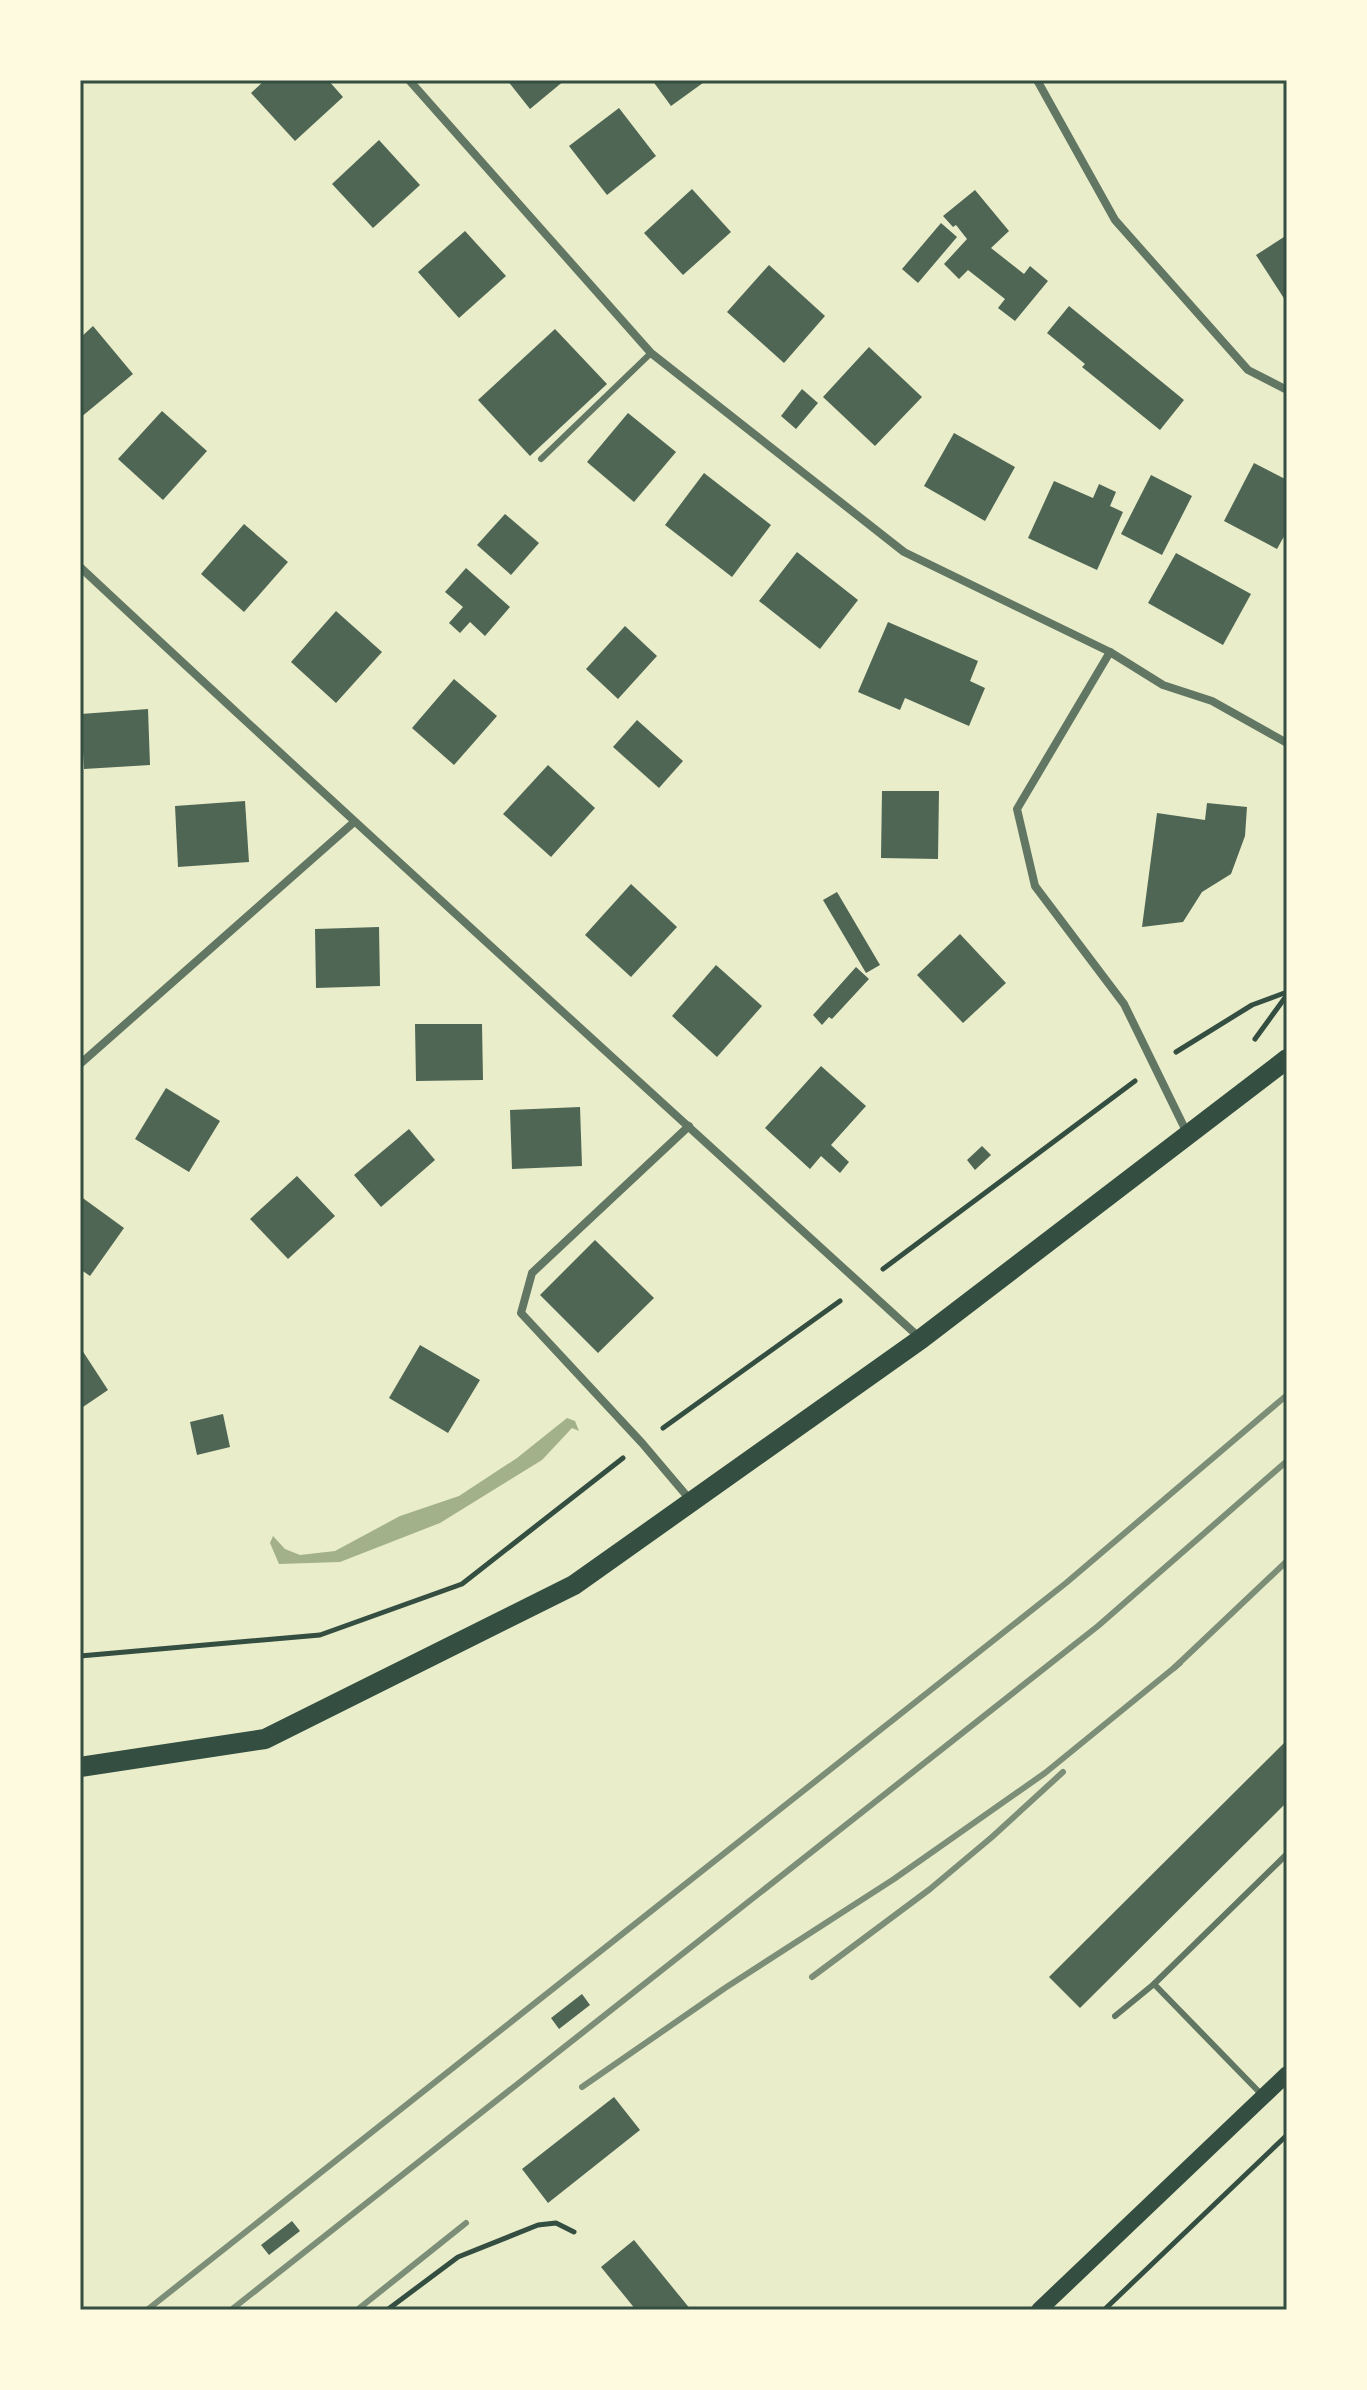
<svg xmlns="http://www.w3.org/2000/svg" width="1367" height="2390" font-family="Quicksand,sans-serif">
	<rect width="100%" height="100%" fill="#e9edc9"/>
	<polygon fill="#a3b18a" points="567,1418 575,1421 579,1431 572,1428 542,1460 440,1523 340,1562 279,1564 270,1543 273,1536 285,1549 300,1555 335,1551 400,1516 459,1496 517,1458"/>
	<g fill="#4f6655">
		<polygon points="265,80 328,80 343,97 295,141 251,93"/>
		<polygon points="507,80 565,80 530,109"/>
		<polygon points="652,80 707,80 671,106"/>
		<polygon points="619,108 656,156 607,195 569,146"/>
		<polygon points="379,140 420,185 373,228 332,184"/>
		<polygon points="692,189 731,232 683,275 644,233"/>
		<polygon points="975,190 1009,231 991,248 1024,274 1030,266 1048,281 1015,321 998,308 1005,299 968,270 959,279 944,264 967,239 956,225 953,227 943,216"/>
		<polygon points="941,223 957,237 918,283 902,269"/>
		<polygon points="465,231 506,276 459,318 418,272"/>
		<polygon points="1287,235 1287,303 1256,255"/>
		<polygon points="769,265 825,316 784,363 727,312"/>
		<polygon points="1069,306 1184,400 1160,430 1082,367 1085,364 1047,333"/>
		<polygon points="93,326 133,374 80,418 80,338"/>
		<polygon points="555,329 607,384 530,456 478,400"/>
		<polygon points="869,347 922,397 875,446 823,397"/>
		<polygon points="802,389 818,403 796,429 781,416"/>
		<polygon points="162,411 207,451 163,500 118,459"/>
		<polygon points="628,413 676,452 634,502 587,462"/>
		<polygon points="954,433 1015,467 985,521 924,486"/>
		<polygon points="1254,463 1287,480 1287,531 1277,549 1224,521"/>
		<polygon points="704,473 771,525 732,577 665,525"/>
		<polygon points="1151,475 1192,496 1162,555 1121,534"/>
		<polygon points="1054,481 1093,498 1099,484 1116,492 1110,506 1123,512 1097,570 1028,538"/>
		<polygon points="505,514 539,543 511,575 477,545"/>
		<polygon points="244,524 288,562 244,612 201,574"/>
		<polygon points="797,552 858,600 820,649 759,601"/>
		<polygon points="1176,553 1251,594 1223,645 1148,603"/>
		<polygon points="466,568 510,607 485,636 470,622 460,633 449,623 463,607 445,592"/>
		<polygon points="336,611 382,652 336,703 291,662"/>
		<polygon points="888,622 978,661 970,681 985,688 969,726 905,698 900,710 858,692"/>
		<polygon points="625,626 657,656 618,699 586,669"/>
		<polygon points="454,679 497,716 454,765 412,728"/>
		<polygon points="148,709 150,765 84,769 81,714"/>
		<polygon points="637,720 683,761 659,788 613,747"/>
		<polygon points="548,765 595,808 551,857 503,814"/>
		<polygon points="882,791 939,791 938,859 881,858"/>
		<polygon points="245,801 249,862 178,867 175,806"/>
		<polygon points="1207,803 1247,807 1245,836 1231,874 1202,892 1183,922 1142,927 1157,813 1205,820"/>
		<polygon points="631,884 677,927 631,977 585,935"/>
		<polygon points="837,892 880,965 866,973 823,900"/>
		<polygon points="379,927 380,986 316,988 315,929"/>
		<polygon points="960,934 1006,983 963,1023 917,975"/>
		<polygon points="716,965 762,1006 717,1057 672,1016"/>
		<polygon points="856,967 869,979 832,1019 829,1017 822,1025 813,1015"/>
		<polygon points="415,1024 482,1024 483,1080 416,1081"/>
		<polygon points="821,1066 866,1106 831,1145 849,1162 840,1173 821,1156 810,1169 765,1128"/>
		<polygon points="166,1088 220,1121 189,1172 135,1139"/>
		<polygon points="580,1107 582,1166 512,1169 510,1110"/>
		<polygon points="409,1129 435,1160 381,1207 354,1175"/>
		<polygon points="982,1146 991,1155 975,1170 967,1160"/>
		<polygon points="297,1176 335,1216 288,1259 250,1219"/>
		<polygon points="80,1196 124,1228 90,1276 80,1269"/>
		<polygon points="595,1240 654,1298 598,1353 540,1295"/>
		<polygon points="420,1345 480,1380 448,1433 389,1398"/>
		<polygon points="80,1347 108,1390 80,1409"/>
		<polygon points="223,1414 230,1447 197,1455 190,1422"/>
		<polygon points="1287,1740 1287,1802 1080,2008 1049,1977"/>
		<polygon points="582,1994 590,2005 559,2029 551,2018"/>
		<polygon points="614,2097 640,2130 548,2203 522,2169"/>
		<polygon points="292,2221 300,2231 269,2255 261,2245"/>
		<polygon points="634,2240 691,2310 636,2310 601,2267"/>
	</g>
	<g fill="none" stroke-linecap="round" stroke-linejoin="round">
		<g stroke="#344e41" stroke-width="5">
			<polyline points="1255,1039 1287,995"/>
			<polyline points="1176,1052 1252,1005 1287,992"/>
			<polyline points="883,1269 1135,1081"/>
			<polyline points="663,1428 840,1301"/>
			<polyline points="80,1656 320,1635 462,1584 623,1458"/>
			<polyline points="387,2310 458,2257 538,2225 556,2223 574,2232"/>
			<polyline points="1104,2310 1287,2135"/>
		</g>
		<g stroke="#617663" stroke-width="6">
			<polyline points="541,459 651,353"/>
			<polyline points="1154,1984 1263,2096"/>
			<polyline points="1115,2016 1154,1984 1287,1854"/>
		</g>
		<g stroke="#617663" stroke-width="8">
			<polyline points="409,80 651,353 904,552 1110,652 1163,685 1212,701 1287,743"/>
			<polyline points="1037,80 1115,220 1248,370 1287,390"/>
			<path d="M80,567C358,827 640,1082 921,1339"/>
			<polyline points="1110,652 1017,809 1035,886 1124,1004 1188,1135"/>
			<polyline points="80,1064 353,823"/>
			<polyline points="689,1126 532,1273 521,1313 642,1443 692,1502"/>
		</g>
		<polyline stroke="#344e41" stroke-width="16" points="1039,2310 1287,2074"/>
		<polyline stroke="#344e41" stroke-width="20" points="80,1767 265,1739 574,1585 921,1339 1287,1059"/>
		<g stroke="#7c8e77" stroke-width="6">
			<polyline points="1174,1668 1287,1561"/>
			<polyline points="812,1977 930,1889 992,1837 1063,1772"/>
			<polyline points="582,2087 725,1988 894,1879 1045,1773 1180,1663"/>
			<polyline points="147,2310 1066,1583 1287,1395"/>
			<polyline points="231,2310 1098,1626 1287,1461"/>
			<polyline points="357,2310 466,2223"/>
		</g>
	</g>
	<rect width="1367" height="2390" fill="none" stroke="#fefae0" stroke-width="164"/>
	<rect x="82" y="82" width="1203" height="2226" fill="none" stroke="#344e41" stroke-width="3"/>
</svg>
